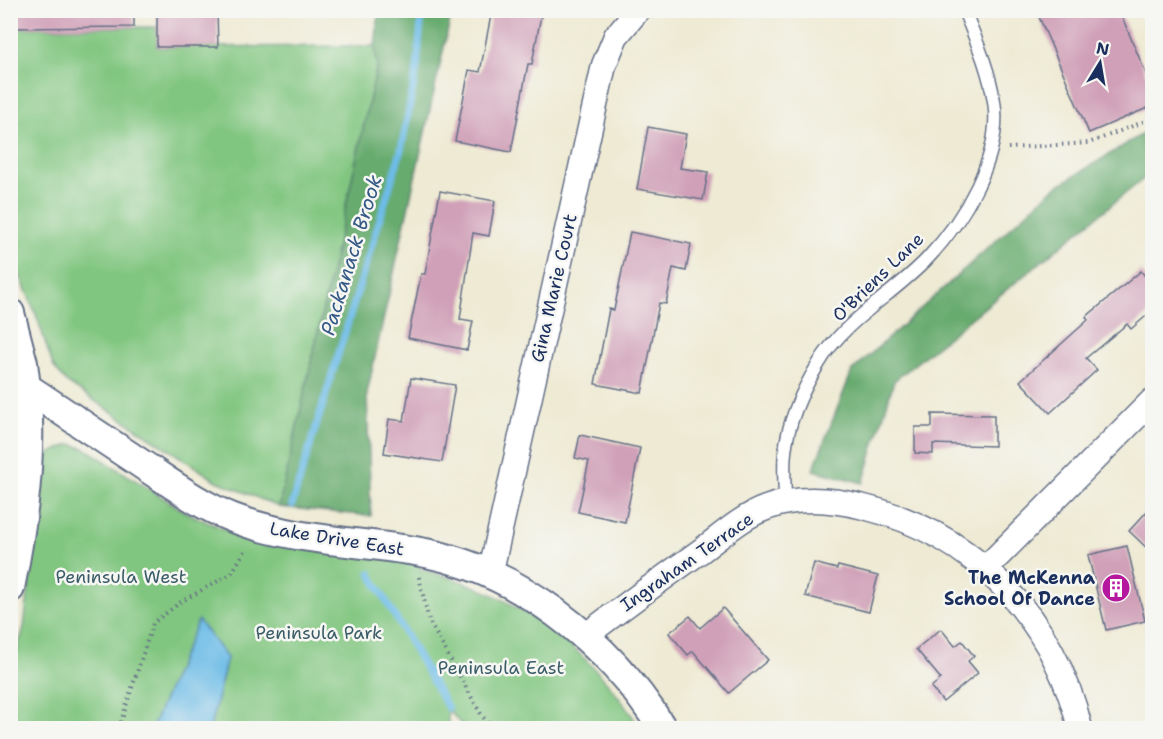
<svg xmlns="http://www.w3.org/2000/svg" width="1163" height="739" font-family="'Shantell Sans',sans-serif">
	<rect width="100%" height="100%" fill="#f6f6f2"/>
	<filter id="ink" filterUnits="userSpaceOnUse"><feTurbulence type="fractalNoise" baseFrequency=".0167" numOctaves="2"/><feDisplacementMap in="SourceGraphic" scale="12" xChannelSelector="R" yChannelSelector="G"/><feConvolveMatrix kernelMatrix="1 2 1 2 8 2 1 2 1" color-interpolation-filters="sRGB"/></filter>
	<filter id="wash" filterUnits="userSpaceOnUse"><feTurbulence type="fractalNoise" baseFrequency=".008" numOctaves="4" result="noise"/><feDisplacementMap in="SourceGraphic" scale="24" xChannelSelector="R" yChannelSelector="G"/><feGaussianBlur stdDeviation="1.35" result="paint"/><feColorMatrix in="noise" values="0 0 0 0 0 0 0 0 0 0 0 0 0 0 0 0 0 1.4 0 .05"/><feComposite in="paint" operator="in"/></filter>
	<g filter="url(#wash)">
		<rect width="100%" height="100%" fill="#eeead3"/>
		<g fill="#81c680" stroke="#4e7a6f" stroke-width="1.5">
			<polygon points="157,27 157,47 375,46 377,66 279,507 215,480 66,382 53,366 37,317 11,254 10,28"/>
			<path d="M71,444L86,449L187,513L251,541L259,543L270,530L417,552L421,570C512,590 591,648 640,728H464L448,709V728H210L227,658L198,621L152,728H11V671L24,627L43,465L48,454Z"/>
		</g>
		<g fill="#68ab6e" stroke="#426d66" stroke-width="1.5">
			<polygon points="379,11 452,11 367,393 371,516 279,507 377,66 375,46"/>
			<polygon points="1152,128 1152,172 894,381 863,483 813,470 852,371 1054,188"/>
		</g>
		<polygon fill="#6dbce7" stroke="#4476a2" stroke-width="1.5" points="198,620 227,658 210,728 152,728"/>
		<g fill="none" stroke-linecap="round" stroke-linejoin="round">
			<g stroke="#6dbce7" stroke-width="7">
				<polyline points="292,505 401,150 417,68 422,10"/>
				<polyline points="370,573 448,708"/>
			</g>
		</g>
		<g id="blocks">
			<g fill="#d0a0b8">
				<polygon points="10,10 134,10 134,27 10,28"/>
				<polygon points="157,10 217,10 218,47 157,47"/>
				<polygon points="492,10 542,10 532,64 528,64 511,152 455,141 469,70 480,72"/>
				<polygon points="1036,10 1119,10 1152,88 1152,106 1089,133"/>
				<polygon points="648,127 686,134 680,168 708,172 703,200 637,189"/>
				<polygon points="440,191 495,201 489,236 473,233 460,319 473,321 467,350 408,338 421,274 425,274"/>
				<polygon points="630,232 691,244 686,271 673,268 666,304 659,303 642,393 595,384 609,309 614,310"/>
				<polygon points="1141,271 1152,285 1152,311 1131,329 1127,324 1086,358 1097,370 1050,413 1020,381 1088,320 1086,317"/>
				<polygon points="411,378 455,385 442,462 384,453 389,419 404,421"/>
				<polygon points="932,414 994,415 994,446 933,444 933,454 915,453 915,427 932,427"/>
				<polygon points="580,435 640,448 625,522 578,512 589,461 575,458"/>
				<polygon points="1152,506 1152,553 1129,531"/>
				<polygon points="1127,546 1145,621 1106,630 1088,555"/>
				<polygon points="814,563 837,569 838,566 878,576 869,612 805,596"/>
				<polygon points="723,608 768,660 729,693 693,651 688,655 669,633 690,616 700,628"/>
				<polygon points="941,629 955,646 962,641 974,656 968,661 978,673 943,702 931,687 941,679 916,649"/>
			</g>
		</g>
	</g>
	<g filter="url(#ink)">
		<use href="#blocks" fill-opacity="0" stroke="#657087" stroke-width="1.5"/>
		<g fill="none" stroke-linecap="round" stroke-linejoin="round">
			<g stroke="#657087" stroke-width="15">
				<path id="service" d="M785,502C785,486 783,468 785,452C788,422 803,389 819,363C845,319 892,296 927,259C963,221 1003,156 994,101C989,69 976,40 964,10"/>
			</g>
			<g stroke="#657087" stroke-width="27">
				<g id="minor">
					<polyline points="986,568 1152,401"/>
					<polyline points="490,575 604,65 616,36 638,10"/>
					<path d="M585,636C622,608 660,580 698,553C720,537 741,517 766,508C797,496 832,499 864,507C975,534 1054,619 1080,728"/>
				</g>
			</g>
			<g stroke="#657087" stroke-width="32">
				<g id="tertiary">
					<path d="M10,313L23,363L26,387C65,413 104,439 143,465C172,484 200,505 233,518C291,540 354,541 415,551C517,568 609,642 662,728"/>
					<path d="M10,588C23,523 33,452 26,387"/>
				</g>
			</g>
			<g stroke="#657087" stroke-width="4" stroke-dasharray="1.5 4.5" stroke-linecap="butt">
				<polyline points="1008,148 1089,143 1143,122 1152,124"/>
				<polyline points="419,577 429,621 482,716 493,728"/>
				<polyline points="119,728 153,623 182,601 231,574 247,548"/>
			</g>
			<use href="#service" stroke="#fff" stroke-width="12"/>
			<use href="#minor" stroke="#fff" stroke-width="24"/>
			<use href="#tertiary" stroke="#fff" stroke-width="28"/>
		</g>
	</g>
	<defs>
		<g id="building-disc" transform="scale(1.5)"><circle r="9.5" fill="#b5179e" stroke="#f6f6f2"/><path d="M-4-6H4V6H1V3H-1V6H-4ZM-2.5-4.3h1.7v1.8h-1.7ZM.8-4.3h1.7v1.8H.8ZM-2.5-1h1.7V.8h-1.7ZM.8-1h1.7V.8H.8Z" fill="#fff"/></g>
	</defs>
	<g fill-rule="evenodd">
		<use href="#building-disc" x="1116" y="588"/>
	</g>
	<g text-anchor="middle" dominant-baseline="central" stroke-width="5" stroke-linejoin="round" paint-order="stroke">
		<g font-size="18" fill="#1b2f5e" stroke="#f6f6f2">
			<text transform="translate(878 277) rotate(-44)">O'Briens Lane</text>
			<text transform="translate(554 288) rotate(-77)">Gina Marie Court</text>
			<text transform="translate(337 539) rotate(9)">Lake Drive East</text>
			<text transform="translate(687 562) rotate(-35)">Ingraham Terrace</text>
		</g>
		<g font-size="18" fill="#3a5c68" stroke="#f6f6f2">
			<text x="121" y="577">Peninsula West</text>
			<text x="319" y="633">Peninsula Park</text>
			<text x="501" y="668">Peninsula East</text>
		</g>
		<g font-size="18" font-weight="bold" fill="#1b2f5e" stroke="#f6f6f2" text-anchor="end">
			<text x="1095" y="578">The McKenna<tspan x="1095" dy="21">School Of Dance</tspan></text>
		</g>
		<g font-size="20" font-style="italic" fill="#345987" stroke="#f6f6f2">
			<text transform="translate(351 255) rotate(-73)">Packanack Brook</text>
		</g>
	</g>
	<rect width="1163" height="739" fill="none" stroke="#f6f6f2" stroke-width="36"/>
	<g transform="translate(1100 63) rotate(11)" stroke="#f6f6f2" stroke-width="4.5" paint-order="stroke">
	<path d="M0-4.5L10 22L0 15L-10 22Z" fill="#1b2f5e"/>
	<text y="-9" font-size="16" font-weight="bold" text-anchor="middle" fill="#1b2f5e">N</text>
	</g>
</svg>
